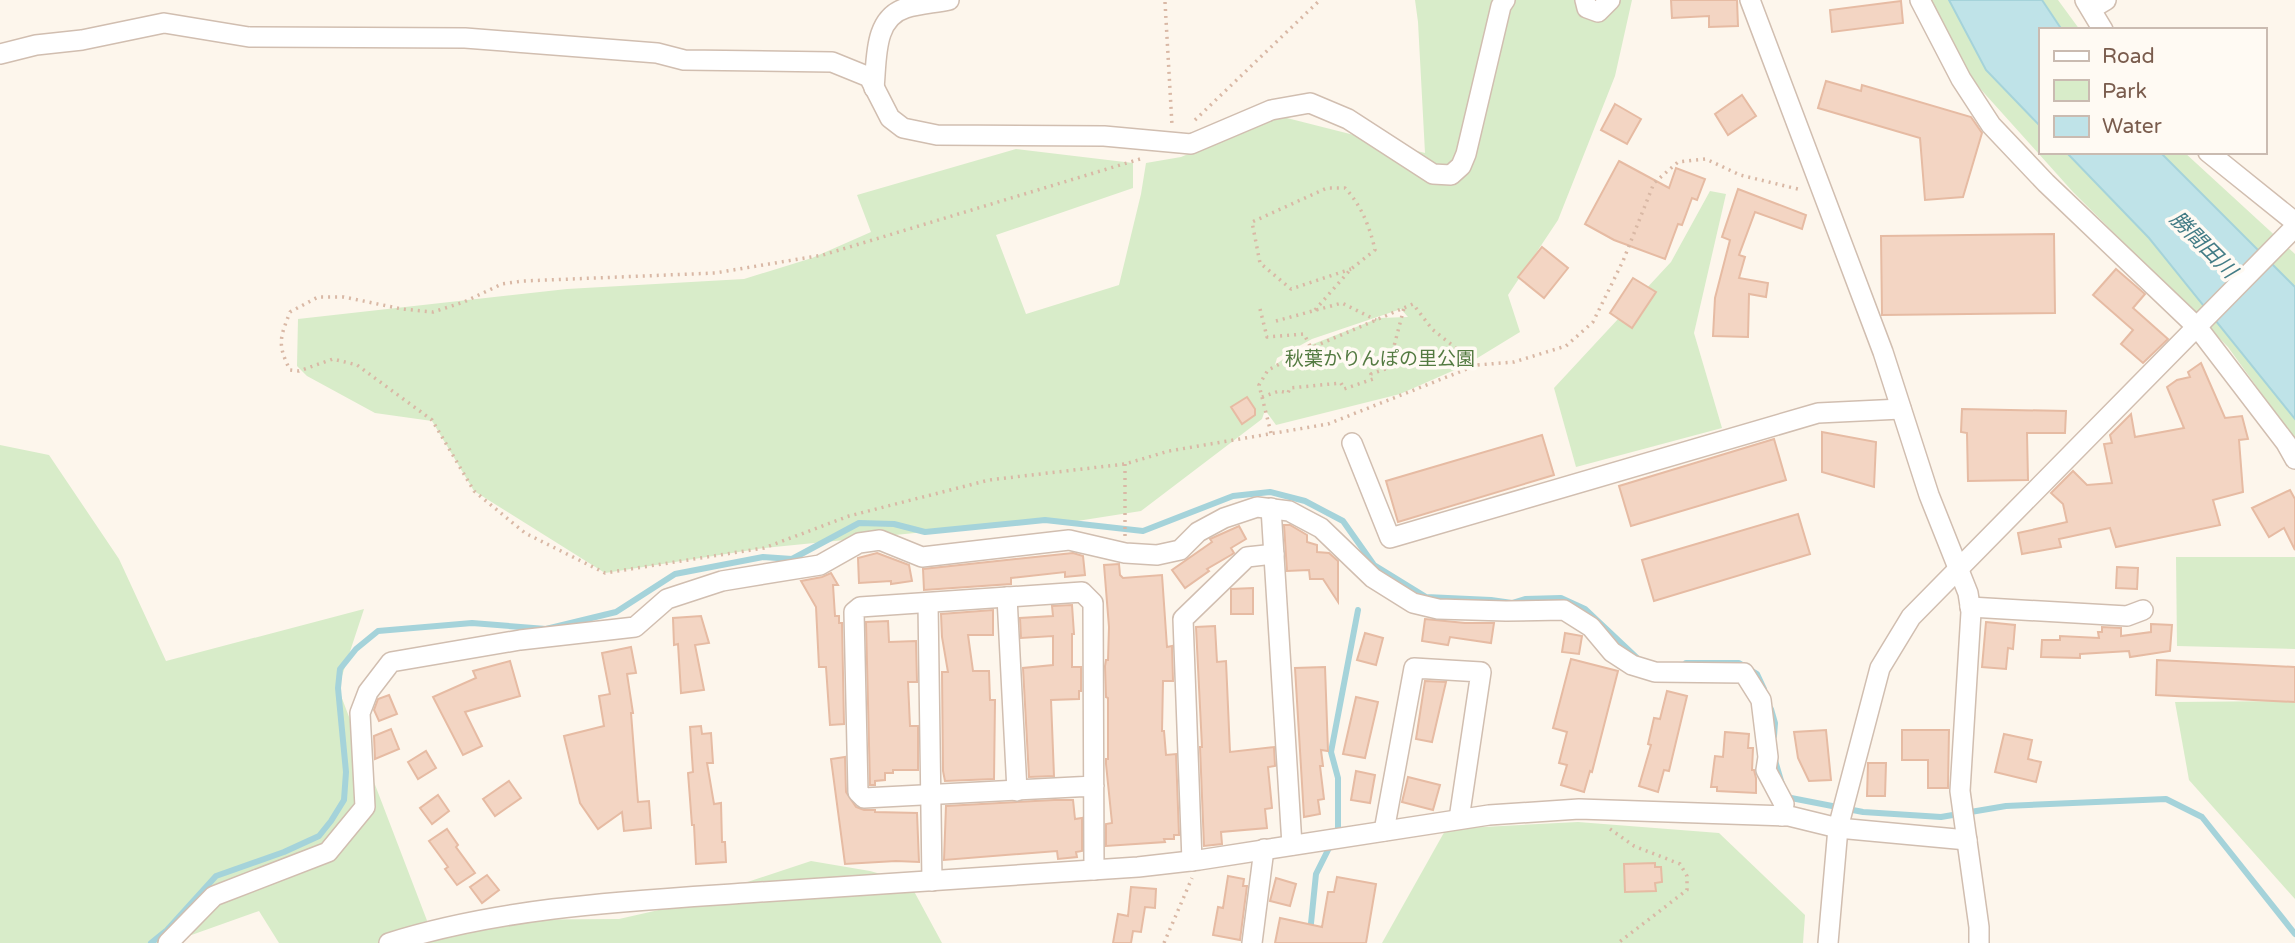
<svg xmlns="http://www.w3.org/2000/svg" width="2295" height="943" font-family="'Varela Round','Noto Sans JP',sans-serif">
	<rect width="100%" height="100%" fill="#fdf6ec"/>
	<g fill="#d8ecc9" fill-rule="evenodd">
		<path d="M1415,0H1632L1615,76L1558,220L1508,295L1520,332L1466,365L1400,394L1276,425L1265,410L1262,419L1141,511L1071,522L1045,520L764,548L605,573L474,491L432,421L375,413L307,376L297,366L298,319L567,289L744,279L812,258L871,232L857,195L1016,149L1133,163V188L996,235L1026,314L1119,285L1141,194L1146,163L1181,157L1279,116L1425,153L1418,22ZM1401,309L1408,317L1379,318L1293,352L1275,365L1277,358L1312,339Z"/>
		<polygon points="1925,0 2058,0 2080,30 2041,30 2041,152 2184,152 2295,254 2295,440 2228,347 2073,192 1958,64"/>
		<polygon points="1710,191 1726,194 1694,333 1722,428 1576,467 1554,388 1671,262"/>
		<polygon points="0,445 49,455 119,559 166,661 364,609 338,688 431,931 391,943 279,943 259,911 169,943 0,943"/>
		<polygon points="2176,557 2295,557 2295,649 2177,646"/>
		<polygon points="2295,701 2295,899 2189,780 2175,702"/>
		<polygon points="1578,822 1719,833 1805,915 1803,943 1382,943 1446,829"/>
		<polygon points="811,861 870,871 909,882 942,943 402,943 487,920 619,919 672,907"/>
	</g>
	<g fill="#bfe3e8" stroke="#a5d3da" stroke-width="2">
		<polygon points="1949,0 2042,0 2062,30 2041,30 2041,127 1986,70"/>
		<polygon points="2066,152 2160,152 2295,287 2295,419 2149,238"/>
	</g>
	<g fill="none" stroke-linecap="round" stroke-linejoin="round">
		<g stroke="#a5d3da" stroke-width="6">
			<polyline points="1686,663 1739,663 1757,674 1764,689"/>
			<polyline points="1771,709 1775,723 1774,736"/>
			<polyline points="1774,757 1782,784"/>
			<polyline points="1786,797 1863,812 1941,817 2006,806 2166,799 2202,817 2295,934"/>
			<polyline points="1336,834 1338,829 1338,778 1331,752 1358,610"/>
			<polyline points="151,943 167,930 216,876 284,852 319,836 331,821 344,800 346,772 338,688 340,669 356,649 378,631 472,623 546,629 616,612 675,574 763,557 792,559 859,523 894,524 925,532 1045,520 1143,531 1233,496 1270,492 1305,501 1343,521 1374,565 1426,597 1491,600 1512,603 1525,599 1561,598 1585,609 1637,658"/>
			<polyline points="1309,943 1316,874 1331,844"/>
		</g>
	</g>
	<g fill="#f3d5c3" stroke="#e6bba3" stroke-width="2">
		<polygon points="1671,0 1737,0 1738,26 1709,27 1709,16 1672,18"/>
		<polygon points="1901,1 1903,23 1832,32 1830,10"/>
		<polygon points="1826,81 1861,91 1862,85 1971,117 1982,133 1963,197 1925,200 1920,138 1818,108"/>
		<polygon points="1742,95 1756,116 1728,135 1715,114"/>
		<polygon points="1615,104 1641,119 1627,144 1601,130"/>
		<polygon points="1619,161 1669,188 1676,168 1705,179 1697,200 1692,198 1682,225 1678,224 1665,259 1614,240 1585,224"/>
		<polygon points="1738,189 1806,215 1802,229 1755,212 1739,255 1745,257 1739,278 1768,283 1766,297 1749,294 1748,337 1713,336 1715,298 1730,240 1722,237"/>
		<polygon points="2054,234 2055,313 1882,315 1881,236"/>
		<polygon points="1542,247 1568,268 1544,298 1518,277"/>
		<polygon points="2116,269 2145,294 2133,308 2168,339 2143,363 2121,344 2133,330 2093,295"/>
		<polygon points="1633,278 1656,292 1632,328 1610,313"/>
		<polygon points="2201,363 2225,418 2242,416 2248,439 2239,440 2243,492 2213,500 2220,525 2116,547 2110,528 2059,539 2061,547 2022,554 2018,533 2067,522 2063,504 2051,493 2073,471 2087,485 2112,483 2104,444 2112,443 2110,435 2131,414 2135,437 2184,428 2167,387 2177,380 2190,377 2188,372"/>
		<polygon points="1247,397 1255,409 1255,415 1242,424 1231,407"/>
		<polygon points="1962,409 2066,411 2065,433 2027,433 2028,480 1968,481 1967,433 1961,432"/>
		<polygon points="1822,432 1876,442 1874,487 1822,472"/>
		<polygon points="1542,435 1554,475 1398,522 1386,481"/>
		<polygon points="1774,439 1786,480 1631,526 1619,486"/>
		<polygon points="2290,490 2295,499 2295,550 2284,528 2269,537 2252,508"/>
		<polygon points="1798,514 1810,554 1654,601 1642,560"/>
		<polygon points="1284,525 1290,525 1307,535 1307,542 1317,545 1317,552 1329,553 1338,561 1338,602 1323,579 1310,579 1309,570 1287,571"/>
		<polygon points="1239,526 1246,539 1231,548 1234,553 1231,555 1207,569 1209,571 1185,588 1172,570 1212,542 1210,539"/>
		<polygon points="877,553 909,565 912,581 891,584 891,581 859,583 858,558"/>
		<polygon points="1073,553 1083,556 1085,575 1065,577 1065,572 1011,578 1011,584 924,590 923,569"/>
		<polygon points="1119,564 1120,575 1123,578 1162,575 1167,647 1172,646 1173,681 1163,681 1162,731 1164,731 1166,755 1176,754 1179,835 1174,835 1174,839 1164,839 1165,842 1106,846 1106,824 1112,823 1106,764 1106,759 1108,759 1108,698 1106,697 1105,666 1106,660 1108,660 1109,627 1104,565"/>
		<polygon points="2117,567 2138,568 2137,589 2116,588"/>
		<polygon points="831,573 838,585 833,585 835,616 839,616 839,623 842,623 844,724 830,725 826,667 819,667 816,607 801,581 822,577"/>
		<polygon points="1253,588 1253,614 1231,614 1231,589"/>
		<polygon points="1072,605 1074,634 1072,634 1072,667 1081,667 1081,691 1079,691 1079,699 1051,700 1054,776 1029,777 1023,668 1053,665 1053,636 1021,638 1020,618 1053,616 1052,606"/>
		<polygon points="993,610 993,635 968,635 973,671 989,671 990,700 995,700 994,779 945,781 943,771 942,672 948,672 942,637 941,614"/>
		<polygon points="701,616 709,643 695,645 704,690 681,693 678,644 674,645 673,618"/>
		<polygon points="1425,619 1465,623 1494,623 1491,643 1450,637 1448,645 1422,641"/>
		<polygon points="888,621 889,642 916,641 917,682 908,682 910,726 918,726 918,770 893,770 893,773 885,773 885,780 875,781 875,785 870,785 866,622"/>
		<polygon points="1986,622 2015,625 2013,649 2008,648 2006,669 1982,667"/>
		<polygon points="2151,624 2172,625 2170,651 2130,657 2129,651 2080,654 2080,658 2041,657 2042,640 2060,640 2060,636 2099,638 2098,632 2102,632 2102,627 2121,628 2121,636 2151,632"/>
		<polygon points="1215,626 1217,662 1226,661 1230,752 1274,747 1275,766 1268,767 1272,808 1265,809 1267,828 1221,832 1222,844 1204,846 1200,747 1202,747 1196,627"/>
		<polygon points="1365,633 1383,638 1376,665 1357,660"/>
		<polygon points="1565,633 1582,636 1579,654 1562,652"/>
		<polygon points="631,647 636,673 627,674 633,713 631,713 638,802 649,801 651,828 624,831 622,812 598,829 580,803 564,736 604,726 599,696 610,694 602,653"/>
		<polygon points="1571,659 1618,671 1592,772 1590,771 1584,792 1561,785 1567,765 1559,763 1567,732 1553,728"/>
		<polygon points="2157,660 2295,667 2295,702 2156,695"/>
		<polygon points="510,661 520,696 465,712 482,746 463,755 433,697 476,678 473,671"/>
		<polygon points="1325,667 1328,751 1321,750 1323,766 1320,766 1324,799 1318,800 1320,814 1304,817 1295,668"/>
		<polygon points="1425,681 1446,682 1432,742 1416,739"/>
		<polygon points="1667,691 1687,696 1669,771 1664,770 1658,792 1639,786 1651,745 1648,744 1654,718 1660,719"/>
		<polygon points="389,695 397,714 379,721 374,710 378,699"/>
		<polygon points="1356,697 1378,702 1365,758 1343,754"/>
		<polygon points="701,726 702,734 711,733 713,763 707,763 714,804 721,803 722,842 725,842 726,862 696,864 694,825 692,825 688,773 693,772 690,727"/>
		<polygon points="391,729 399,749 375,759 374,736"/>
		<polygon points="1826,730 1831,780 1809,781 1798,758 1794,732"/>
		<polygon points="1902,730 1949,730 1948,788 1928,788 1928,760 1902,760"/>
		<polygon points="1725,732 1749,734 1748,748 1753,748 1752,770 1754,770 1756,778 1756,793 1717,791 1717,787 1711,787 1715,756 1723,757"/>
		<polygon points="2004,734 2032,740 2028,759 2041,762 2036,782 1995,772"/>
		<polygon points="426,751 436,768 418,779 408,762"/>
		<polygon points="845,757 846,792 856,807 864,810 875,810 875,812 917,813 919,862 896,861 845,864 831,759"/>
		<polygon points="1868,763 1886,763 1885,796 1867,796"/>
		<polygon points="1356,771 1375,775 1370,803 1351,800"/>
		<polygon points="1408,777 1440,785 1433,810 1402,802"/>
		<polygon points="509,781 521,798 495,816 483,799"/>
		<polygon points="438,795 449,811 432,824 420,808"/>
		<polygon points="1054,800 1073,800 1075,819 1082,818 1082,851 1076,852 1077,857 1058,859 1057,851 944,860 946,806"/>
		<polygon points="447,829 458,845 456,847 475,873 457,885 445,869 448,867 429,841"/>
		<polygon points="1655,863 1655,867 1661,867 1662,882 1655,883 1656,891 1625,892 1624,864"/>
		<polygon points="487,875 499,890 482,903 470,887"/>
		<polygon points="1228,876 1244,879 1243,886 1247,886 1240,940 1213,935 1218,907 1223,908"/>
		<polygon points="1337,877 1376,884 1366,943 1275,943 1280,918 1322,927 1328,892 1334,892"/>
		<polygon points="1276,878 1296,884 1290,906 1270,901"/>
		<polygon points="1131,887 1156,889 1155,908 1145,907 1141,932 1133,931 1131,943 1113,943 1118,914 1128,916"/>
	</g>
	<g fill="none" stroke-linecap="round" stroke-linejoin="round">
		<g stroke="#d1beb0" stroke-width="22">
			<g id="minor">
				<polyline points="1585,0 1587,8 1598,12 1610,0"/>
				<polyline points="1750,0 1883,352 1929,495 1968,593 1971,612 1960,791 1979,927 1979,943"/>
				<polyline points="1920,0 1961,79 1991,125 2046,183 2198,328 2286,443 2295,459"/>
				<polyline points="2085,0 2103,30"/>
				<polyline points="2091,9 2106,0"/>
				<polyline points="0,54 36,45 82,40 164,23 249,37 465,38 657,53 684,60 832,62 869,77 890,118 903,128 937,135 1104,136 1191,144 1271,110 1310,103 1348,119 1433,174 1451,175 1461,166 1466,154 1501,6 1505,0"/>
				<path d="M874,88C877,60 873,18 906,8C919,4 935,3 949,0"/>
				<polyline points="2208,152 2295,222"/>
				<polyline points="1352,443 1390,538 1818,413 1901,409"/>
				<polyline points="1271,508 1292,845"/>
				<polyline points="1007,597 1017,791"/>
				<polyline points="928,603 932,881"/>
				<polyline points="1970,607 2127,616 2143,610"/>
				<polyline points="1094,786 864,798 858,792 854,612 860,607 1082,592 1093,603 1094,870"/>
				<polyline points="1384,831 1414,668 1481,672 1459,819"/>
				<polyline points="1192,861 1183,619 1247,557 1274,554"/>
				<polyline points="168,943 214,896 328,852 365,807 360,713 368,692 391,662 520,640 635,627 667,599 722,581 820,565 859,543 880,540 922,557 1069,540 1125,553 1157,555 1180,550 1198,532 1224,518 1257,507 1289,511 1321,528 1373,578 1413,603 1438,609 1506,611 1564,610 1591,627 1612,652 1632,665 1655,672 1744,673 1761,700 1768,757 1766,770 1784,804 1782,816"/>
				<path d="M389,943C503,907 627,901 746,893C877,884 1007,876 1138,867L1199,860L1489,815L1579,809L1789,816L1838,828L1967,840"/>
				<polyline points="1252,943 1264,849"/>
				<polyline points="1828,943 1838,828 1880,668 1911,617 2295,227"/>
			</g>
		</g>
		<g stroke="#d9b8a5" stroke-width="3.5" stroke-dasharray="2 5" stroke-linecap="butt">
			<polyline points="1165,2 1172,125"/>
			<polyline points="1195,120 1320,0"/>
			<path d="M1140,159L823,255L715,273L523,281L502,284L464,302L433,312L402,309L344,297H318L290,312C280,338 277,344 290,370L299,371L333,359L357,365L432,420L474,491L525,533L605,573L764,548L849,516L989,480L1125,464L1169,451L1328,424L1477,365L1514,362L1566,346L1593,322L1623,261L1654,183L1678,162L1706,159L1740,175L1802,190"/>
			<polyline points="1260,309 1267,337 1304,334 1311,348"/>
			<path d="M1315,310L1351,269L1375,250C1370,227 1361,205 1345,188H1327L1252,222L1260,263L1291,289L1351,269"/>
			<polyline points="1276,321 1342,303 1376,320"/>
			<polyline points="1262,397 1279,391 1288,393 1290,388 1341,383 1344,389 1373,379 1371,374 1397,365 1393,350 1404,308"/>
			<polyline points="1271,433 1259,385 1268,370 1311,348 1413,304 1432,329 1477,365"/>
			<polyline points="1125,464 1125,536"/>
			<polyline points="1610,829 1634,846 1680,864 1687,876 1687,890 1618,943"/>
			<polyline points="1164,943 1192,878"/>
		</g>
		<use href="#minor" stroke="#fff" stroke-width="19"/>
	</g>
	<g text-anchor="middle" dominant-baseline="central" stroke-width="7" stroke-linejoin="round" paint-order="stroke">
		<g font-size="19" fill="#537a41" stroke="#fffaf3">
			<text x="1380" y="359">秋葉かりんぽの里公園</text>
		</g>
		<g font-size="21" font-style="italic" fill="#437c86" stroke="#fffaf3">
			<text transform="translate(2203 245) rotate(45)">勝間田川</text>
		</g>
	</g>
	<rect x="2039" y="28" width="228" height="126" fill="#fffaf3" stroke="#cabbb1" stroke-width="2"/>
	<rect x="2054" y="51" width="35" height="10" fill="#ffffff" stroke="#cabbb1" stroke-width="2"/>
	<text x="2102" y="63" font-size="21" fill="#7a5c4d">Road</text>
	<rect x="2054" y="80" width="35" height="21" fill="#d8ecc9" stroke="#cabbb1" stroke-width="2"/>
	<text x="2102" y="98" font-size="21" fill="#7a5c4d">Park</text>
	<rect x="2054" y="116" width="35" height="21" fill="#bfe3e8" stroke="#cabbb1" stroke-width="2"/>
	<text x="2102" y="133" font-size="21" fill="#7a5c4d">Water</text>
</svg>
